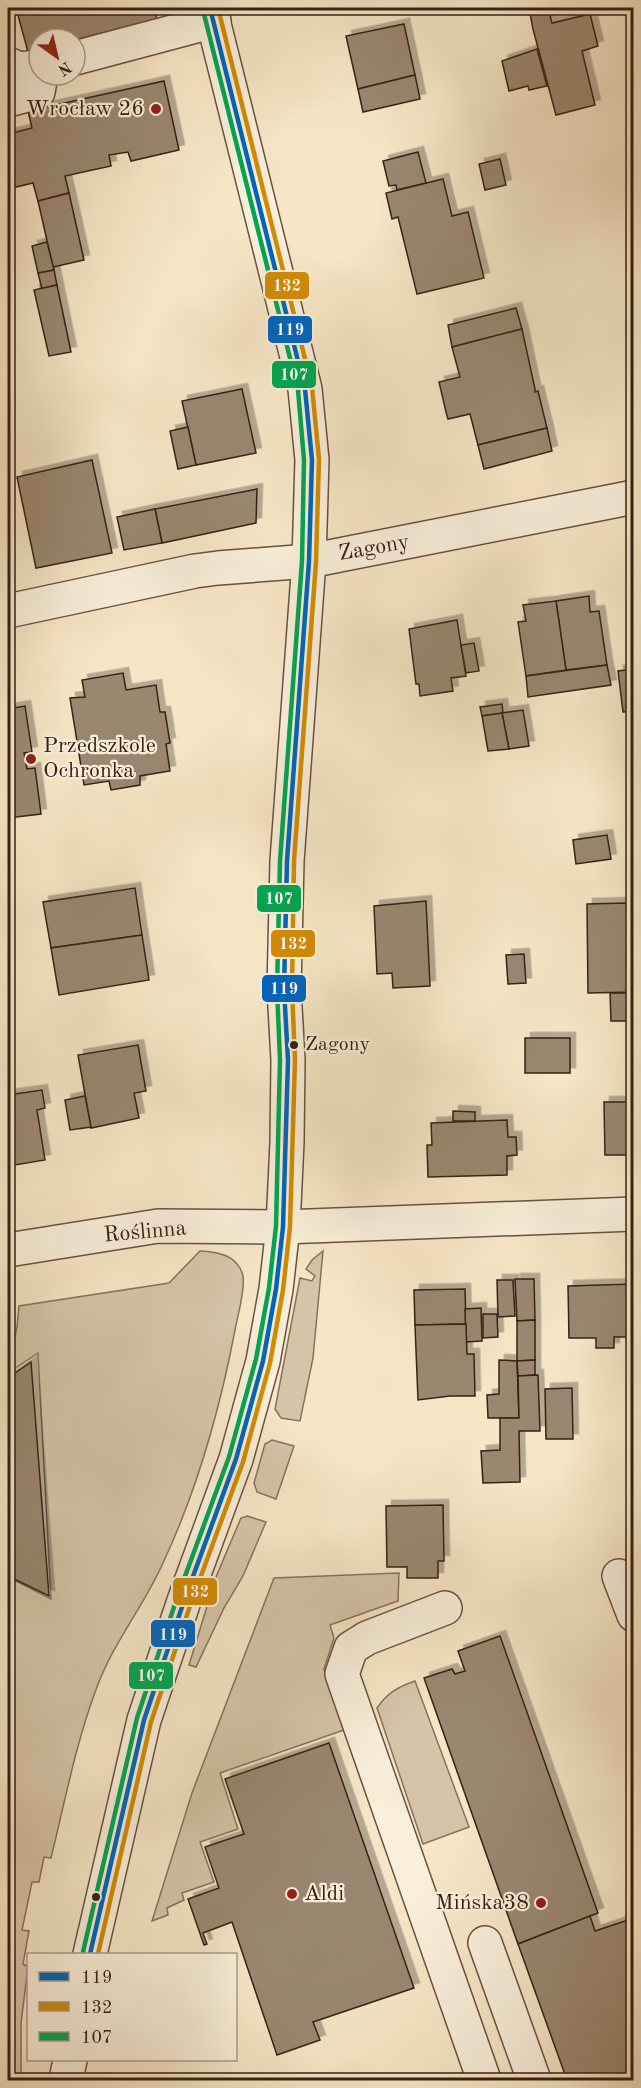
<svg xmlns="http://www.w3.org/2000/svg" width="641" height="2088" font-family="'Old Standard TT',serif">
	<defs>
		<filter id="shadow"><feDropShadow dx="5.5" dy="-5.5" stdDeviation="0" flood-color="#0004"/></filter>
	</defs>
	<rect width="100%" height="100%" fill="#f6e6c6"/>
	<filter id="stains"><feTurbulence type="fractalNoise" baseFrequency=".00333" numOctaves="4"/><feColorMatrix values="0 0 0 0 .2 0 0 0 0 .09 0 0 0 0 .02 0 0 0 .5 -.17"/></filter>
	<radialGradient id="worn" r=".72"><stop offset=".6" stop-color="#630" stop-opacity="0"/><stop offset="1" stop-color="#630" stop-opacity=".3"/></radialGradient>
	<g fill="#d6c4a8" stroke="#86725e" stroke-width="1.5">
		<path d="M200,1251C212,1252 229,1253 237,1264C240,1267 242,1272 243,1276C245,1293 238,1313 235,1330C220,1409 197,1490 163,1563C144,1606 113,1643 97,1687C76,1742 65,1801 51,1858L44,1857L39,1882H32L22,1930L29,1931L23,1964L28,1967L21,2023V2080H8V1577L51,1599L38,1353L8,1373V1349L15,1337L17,1327L19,1306L169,1283Z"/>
		<polygon points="323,1251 313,1358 300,1421 281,1418 275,1409 300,1278 312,1281 315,1276 306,1269 312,1260"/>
		<polygon points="272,1440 294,1446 276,1499 257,1492 254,1483 265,1444"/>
		<polygon points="247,1516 266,1522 243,1576 224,1608 196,1667 189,1665 216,1577 241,1518"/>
		<polygon points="399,1573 398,1601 330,1625 334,1638 324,1669 344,1730 220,1773 238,1829 200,1842 214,1882 182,1893 184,1900 167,1908 168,1915 152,1921 192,1793 274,1578"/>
		<path d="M415,1681L469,1827L423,1844L377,1708C387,1693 398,1687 415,1681Z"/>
	</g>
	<g fill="#9a8770" stroke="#372013" stroke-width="1.5" filter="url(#shadow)">
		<polygon points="16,8 154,8 157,19 75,40 39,39 39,50 28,52"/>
		<polygon points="529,8 548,8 552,23 590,14 598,46 582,51 595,105 556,115 533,29"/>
		<polygon points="404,24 415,75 358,89 346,36"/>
		<polygon points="537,49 547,86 529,90 528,86 509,91 502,61"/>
		<polygon points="415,75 420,99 363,112 358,89"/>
		<polygon points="164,81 179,150 131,161 128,152 109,155 111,166 65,176 69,193 38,201 33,183 8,189 8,134 32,128 28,111"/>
		<polygon points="418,152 426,183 397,190 396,185 389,186 383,161"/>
		<polygon points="500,159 506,185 485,190 479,164"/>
		<polygon points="443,179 452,216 468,212 484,278 417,294 398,217 392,219 386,193"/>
		<polygon points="69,193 84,260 53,267 38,201"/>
		<polygon points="47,242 54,270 38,273 32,246"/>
		<polygon points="54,270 57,285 42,289 38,273"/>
		<polygon points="57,285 71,352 49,356 34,290"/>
		<polygon points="516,308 522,329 452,347 448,325"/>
		<polygon points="522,329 535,389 535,392 538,391 547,428 478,445 470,414 448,419 446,412 439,382 460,377 452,347"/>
		<polygon points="242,389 256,453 196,465 182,401"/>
		<polygon points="188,427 196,465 178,469 170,431"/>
		<polygon points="547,428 552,451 484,469 478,445"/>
		<polygon points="92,460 112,553 36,568 17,477"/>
		<polygon points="257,489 256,523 162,543 155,509"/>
		<polygon points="155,509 162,543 124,550 117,517"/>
		<polygon points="589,596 590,612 599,611 607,665 566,670 556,601"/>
		<polygon points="556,601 566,670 526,676 518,622 526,621 523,605"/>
		<polygon points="457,620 466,676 451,678 453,691 420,696 419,684 416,684 409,629"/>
		<polygon points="474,643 479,671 466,673 461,645"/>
		<polygon points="607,665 611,685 528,697 526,676"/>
		<polygon points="634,669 634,711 623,712 618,671"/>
		<polygon points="123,673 126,690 156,685 160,712 165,712 170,743 166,744 170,771 140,776 140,785 111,790 109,781 84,785 70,698 85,697 82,680"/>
		<polygon points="502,704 503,713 482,716 480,707"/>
		<polygon points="25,706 32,752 24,753 27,769 35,768 41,814 8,818 8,709"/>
		<polygon points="523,710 529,746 509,749 502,713"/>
		<polygon points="502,713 509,749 488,751 482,716"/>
		<polygon points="607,835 611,859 576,864 573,840"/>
		<polygon points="135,888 142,935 51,948 43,902"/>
		<polygon points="426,901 430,986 393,988 392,973 377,974 374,906"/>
		<polygon points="627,903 628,942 634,942 634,992 588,993 587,904"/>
		<polygon points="142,935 149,980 59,995 51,948"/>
		<polygon points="524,954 526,983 508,984 506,955"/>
		<polygon points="610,993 628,993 628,1021 611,1021"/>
		<rect x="525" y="1038" width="45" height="35"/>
		<polygon points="138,1045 146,1091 134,1093 139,1118 91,1128 78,1055"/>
		<polygon points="42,1090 45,1108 37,1110 45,1160 9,1166 8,1162 8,1095"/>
		<polygon points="85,1096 91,1127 70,1130 65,1100"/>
		<polygon points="604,1102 634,1102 634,1155 605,1155"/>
		<polygon points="453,1111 475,1112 475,1121 453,1121"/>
		<polygon points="507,1120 508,1137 516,1137 517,1155 507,1156 507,1175 428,1177 427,1145 432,1145 431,1123"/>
		<polygon points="515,1279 534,1279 535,1320 517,1321"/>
		<polygon points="497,1280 513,1280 515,1316 498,1317"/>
		<polygon points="634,1284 634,1337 614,1337 614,1348 596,1348 596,1338 569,1338 568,1286"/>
		<polygon points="465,1289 466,1324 415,1325 414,1290"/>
		<polygon points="481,1308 482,1341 466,1342 465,1309"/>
		<polygon points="483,1314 497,1314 498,1337 483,1338"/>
		<polygon points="535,1320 535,1360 517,1361 517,1321"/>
		<polygon points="466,1324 467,1354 474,1354 475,1396 450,1396 418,1400 415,1325"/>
		<polygon points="499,1360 517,1361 519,1418 488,1418 487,1395 499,1394"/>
		<polygon points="535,1360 535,1375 518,1376 517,1361"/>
		<polygon points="31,1362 49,1596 8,1576 8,1378"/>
		<polygon points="538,1375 540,1431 519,1431 520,1482 483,1483 481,1451 500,1450 500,1418 519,1418 518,1376"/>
		<polygon points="572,1388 573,1439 546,1439 545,1389"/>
		<polygon points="443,1505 444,1561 438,1561 438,1578 407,1578 407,1567 387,1567 386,1506"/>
		<polygon points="500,1636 598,1913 518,1944 424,1678 452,1669 455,1674 465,1671 458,1651"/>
		<polygon points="329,1743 414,1988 313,2022 320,2040 277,2055 232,1922 203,1933 207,1944 204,1945 188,1899 219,1888 205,1847 244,1834 225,1779"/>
		<polygon points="590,1916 595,1931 634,1918 634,2080 567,2080 518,1944"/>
	</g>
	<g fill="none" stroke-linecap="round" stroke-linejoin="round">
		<g stroke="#675240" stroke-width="36">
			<g id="minor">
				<polyline points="75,58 214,21"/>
				<polyline points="8,64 20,69 39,67"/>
				<polyline points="8,100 38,92 41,75"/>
				<polyline points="8,611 195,571 218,568 309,561 634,497"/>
				<polyline points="8,1250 158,1226 283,1227 634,1214"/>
				<polyline points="619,1576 634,1615"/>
				<polyline points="445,1608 367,1638 351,1648 342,1674 484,2080"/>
				<polyline points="485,1943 534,2080"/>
				<polyline points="90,1954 144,1720 184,1601 236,1459 263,1361 276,1289 283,1227 287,1142 288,1060 284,989 287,861 309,561 312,460 305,389 210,8"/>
				<polyline points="66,2080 70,2060"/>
			</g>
		</g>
		<use href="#minor" stroke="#f9efda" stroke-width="33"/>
		<g stroke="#f9efda" stroke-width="9">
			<polyline id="bus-1" points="90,1954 144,1720 184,1601 236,1459 263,1361 276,1289 283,1227 288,1060 284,989 287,861 309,561 312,460 305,389 210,8"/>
		</g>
		<g stroke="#f9efda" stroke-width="9">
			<polyline id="bus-2" points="98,1954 151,1722 191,1603 243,1462 270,1363 283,1290 290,1227 295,1060 292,989 294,861 316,562 319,459 312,387 218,8"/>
		</g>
		<g stroke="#f9efda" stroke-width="9">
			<polyline id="bus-3" points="83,1952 137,1718 177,1598 229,1457 256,1359 269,1288 276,1226 280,1060 277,989 280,861 302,561 304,460 298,390 203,10"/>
		</g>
		<use href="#bus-1" stroke="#0065bd" stroke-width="4.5"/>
		<use href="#bus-2" stroke="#d18b04" stroke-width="4.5"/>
		<use href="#bus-3" stroke="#00a651" stroke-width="4.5"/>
	</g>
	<g fill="#8f2418" stroke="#f9efda" stroke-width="2">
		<circle cx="156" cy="109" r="6"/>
		<circle cx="31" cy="759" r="6"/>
		<circle cx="292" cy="1894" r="6"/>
		<circle cx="541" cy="1903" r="6"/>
	</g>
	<g fill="#372013" stroke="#f9efda" stroke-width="2">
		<circle cx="294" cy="1045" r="5"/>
		<circle cx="96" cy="1897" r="5"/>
	</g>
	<g text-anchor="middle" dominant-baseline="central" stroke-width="4.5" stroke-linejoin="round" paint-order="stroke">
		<g font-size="20" fill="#372013" stroke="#f9efda" text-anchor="start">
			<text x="305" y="1045">Zagony</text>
		</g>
		<g font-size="22" fill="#372013" stroke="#f9efda" text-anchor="end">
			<text x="144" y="109">Wrocław 26</text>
			<text x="43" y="746" text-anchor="start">Przedszkole<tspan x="43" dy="25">Ochronka</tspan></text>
			<text x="304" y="1894" text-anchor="start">Aldi</text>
			<text x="529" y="1903">Mińska38</text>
		</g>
		<g font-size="22" fill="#372013" stroke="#f9efda">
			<text transform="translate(374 548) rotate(-10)">Zagony</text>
			<text transform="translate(145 1232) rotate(-5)">Roślinna</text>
		</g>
	</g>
	<g stroke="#f9efda" stroke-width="2">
		<rect x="264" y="271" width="46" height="29" rx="6" fill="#d18b04"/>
		<rect x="267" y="315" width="46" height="29" rx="6" fill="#0065bd"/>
		<rect x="271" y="360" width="46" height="29" rx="6" fill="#00a651"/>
		<rect x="256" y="884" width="46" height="29" rx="6" fill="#00a651"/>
		<rect x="270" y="929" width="46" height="29" rx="6" fill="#d18b04"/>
		<rect x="261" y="974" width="46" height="29" rx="6" fill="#0065bd"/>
		<rect x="172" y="1577" width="46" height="29" rx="6" fill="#d18b04"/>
		<rect x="150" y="1619" width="46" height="29" rx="6" fill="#0065bd"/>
		<rect x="128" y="1661" width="46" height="29" rx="6" fill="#00a651"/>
	</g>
	<g font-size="16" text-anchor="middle" font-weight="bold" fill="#fff">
		<text x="287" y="291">132</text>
		<text x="290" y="335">119</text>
		<text x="294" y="380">107</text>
		<text x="279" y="904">107</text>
		<text x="293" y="949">132</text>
		<text x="284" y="994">119</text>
		<text x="195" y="1597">132</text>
		<text x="173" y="1640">119</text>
		<text x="151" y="1681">107</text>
	</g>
	<rect width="641" height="2088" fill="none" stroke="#f6e6c6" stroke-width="30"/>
	<rect x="9" y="9" width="623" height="2070" fill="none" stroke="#372013" stroke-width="3"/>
	<rect x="15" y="15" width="611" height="2058" fill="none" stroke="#372013" stroke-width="1.5"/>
	<rect x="27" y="1953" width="210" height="108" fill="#f9efda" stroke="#ab9c8a" stroke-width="1.5"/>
	<rect x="39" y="1972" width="30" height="9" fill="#0065bd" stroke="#ab9c8a" stroke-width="1.5"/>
	<text x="81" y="1983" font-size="18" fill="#372013">119</text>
	<rect x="39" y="2002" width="30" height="9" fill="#d18b04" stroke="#ab9c8a" stroke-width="1.5"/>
	<text x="81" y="2013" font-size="18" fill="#372013">132</text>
	<rect x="39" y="2032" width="30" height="9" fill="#00a651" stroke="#ab9c8a" stroke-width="1.5"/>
	<text x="81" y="2043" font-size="18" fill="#372013">107</text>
	<g transform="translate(57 57) rotate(146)"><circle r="28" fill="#f9efda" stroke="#ab9c8a" stroke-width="1.5"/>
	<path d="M0-4.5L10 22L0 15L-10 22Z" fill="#8f2418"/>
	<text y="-9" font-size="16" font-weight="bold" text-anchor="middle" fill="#372013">N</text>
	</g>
	<rect width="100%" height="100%" filter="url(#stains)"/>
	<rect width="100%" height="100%" fill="url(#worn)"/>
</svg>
